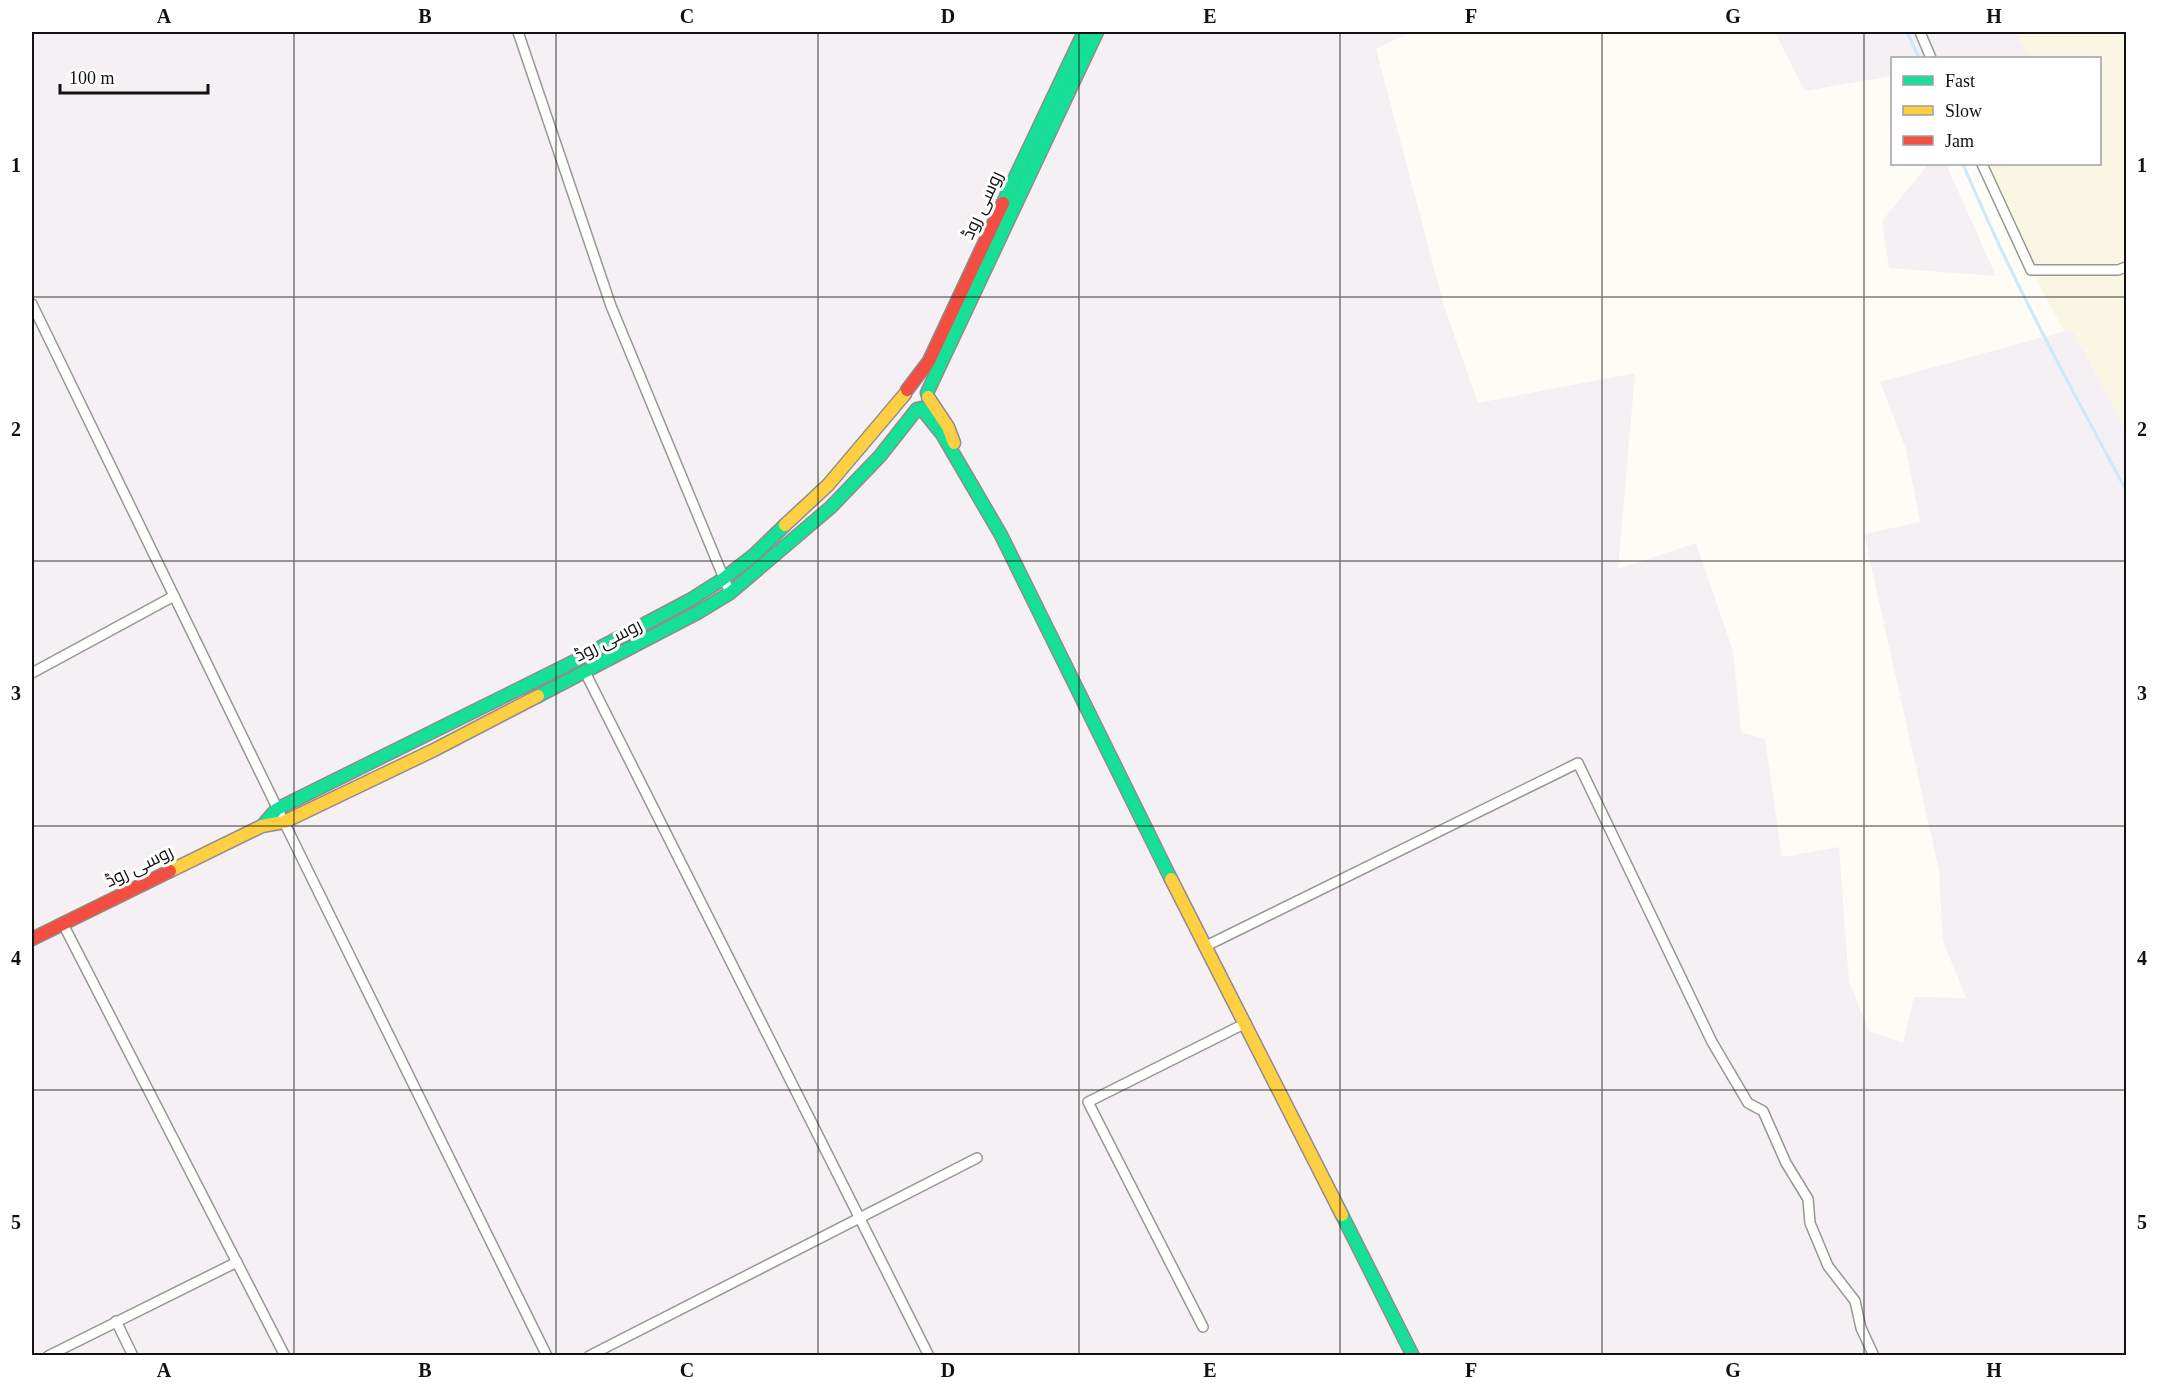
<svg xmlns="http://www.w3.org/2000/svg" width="2158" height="1387" font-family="'Times New Roman',Cairo,serif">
	<rect width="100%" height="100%" fill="#fdfcf7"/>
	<g fill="#f5f0f3">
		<polygon points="32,32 1411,32 1376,49 1444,306 1478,403 1635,373 1618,569 1696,543 1733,651 1741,732 1765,739 1782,857 1839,847 1849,982 1869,1031 1903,1043 1914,997 1966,998 1943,941 1939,871 1864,534 1920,522 1906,449 1880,382 2072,329 2126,430 2126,1355 32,1355"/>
		<polygon points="1775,32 2015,32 2031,58 1892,58 1892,76 1805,91"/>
		<polygon points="1926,164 1946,164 1996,276 1889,268 1882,221 1927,166"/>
	</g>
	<polygon fill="#f9f7e4" points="2015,32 2126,32 2126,430 2072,329 2064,331 2031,270 1982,164 2100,164 2100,58 2031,58"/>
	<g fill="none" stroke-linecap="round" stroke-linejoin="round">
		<g stroke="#cde8f7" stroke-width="3">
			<polyline points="1907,32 1919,58"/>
			<path d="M1963,164C2010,276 2068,383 2126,490"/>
		</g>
		<g stroke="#979795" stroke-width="12">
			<g id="street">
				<polyline points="518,32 611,306 730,593"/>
				<polyline points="1920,32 1931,58"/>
				<polyline points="1982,164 2031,270 2118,270 2126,267"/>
				<polyline points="32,304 284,822 547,1356"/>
				<polyline points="585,672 929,1356"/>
				<polyline points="32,673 174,596"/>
				<polyline points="63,924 285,1356"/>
				<polyline points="1206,946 1578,763 1712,1042 1748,1103 1763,1111 1786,1163 1808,1199 1810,1223 1828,1266 1855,1301 1861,1328 1874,1356"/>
				<polyline points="116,1321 133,1356"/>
				<polyline points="1203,1327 1088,1102 1246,1023"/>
				<polyline points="48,1356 237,1262"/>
				<polyline points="589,1356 977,1158"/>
			</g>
		</g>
		<g stroke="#8e8d8b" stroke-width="15">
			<g id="fast">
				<polyline points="1003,203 1084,32"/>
				<polyline points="927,393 1097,32"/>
				<polyline points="921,408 942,434 1001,535 1171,879"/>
				<polyline points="538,696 697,613 730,593 831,507 880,456 917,409"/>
				<polyline points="262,826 277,809 575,661 690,600 723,579 754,555 785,525"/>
				<polyline points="1342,1215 1413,1356"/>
			</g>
		</g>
		<g stroke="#8e8d8b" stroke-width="15">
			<g id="slow">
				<polyline points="928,397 948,427 954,443"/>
				<polyline points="785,525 828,485 905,394"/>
				<polyline points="170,871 262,826 284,822 434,750 538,696"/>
				<polyline points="1171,879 1342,1215"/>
			</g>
		</g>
		<g stroke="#8e8d8b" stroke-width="15">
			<g id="jam">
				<polyline points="907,390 929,361 1003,203"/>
				<polyline points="32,939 170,871"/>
			</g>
		</g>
		<use href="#street" stroke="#fffffe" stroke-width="9"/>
		<use href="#fast" stroke="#16e098" stroke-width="12"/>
		<use href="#slow" stroke="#ffcf43" stroke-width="12"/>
		<use href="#jam" stroke="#f24e42" stroke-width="12"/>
	</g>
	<path fill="none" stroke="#111" stroke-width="1.5" stroke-opacity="0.55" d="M294,32V1356M556,32V1356M818,32V1356M1079,32V1356M1340,32V1356M1602,32V1356M1864,32V1356M32,297H2126M32,561H2126M32,826H2126M32,1090H2126"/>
	<g text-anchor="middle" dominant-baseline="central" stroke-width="6" stroke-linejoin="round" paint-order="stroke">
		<g font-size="18" fill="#111" stroke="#fff">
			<text transform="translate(982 205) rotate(-65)">روسی روڈ</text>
			<text transform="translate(608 640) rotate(-27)">روسی روڈ</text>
			<text transform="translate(139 866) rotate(-26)">روسی روڈ</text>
		</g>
	</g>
	<rect width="2158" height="1387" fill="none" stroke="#ffffff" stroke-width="66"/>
	<rect x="1891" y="57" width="210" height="108" fill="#ffffff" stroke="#a0a0a0" stroke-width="1.5"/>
	<rect x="1903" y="76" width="30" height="9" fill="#16e098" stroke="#a0a0a0" stroke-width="1.5"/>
	<text x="1945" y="87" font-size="18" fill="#111111">Fast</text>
	<rect x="1903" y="106" width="30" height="9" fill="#ffcf43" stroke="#a0a0a0" stroke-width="1.5"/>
	<text x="1945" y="117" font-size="18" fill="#111111">Slow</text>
	<rect x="1903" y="136" width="30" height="9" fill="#f24e42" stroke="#a0a0a0" stroke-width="1.5"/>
	<text x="1945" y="147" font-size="18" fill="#111111">Jam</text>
	<path d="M60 84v9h148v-9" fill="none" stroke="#111111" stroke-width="3"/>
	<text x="69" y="84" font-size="18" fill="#111111" stroke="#ffffff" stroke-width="4.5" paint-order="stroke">100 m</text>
	<rect x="33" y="33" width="2092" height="1321" fill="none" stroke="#111" stroke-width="2"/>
	<g font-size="20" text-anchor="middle" font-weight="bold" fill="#111">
		<text x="164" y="23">A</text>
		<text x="425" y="23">B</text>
		<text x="687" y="23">C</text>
		<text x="948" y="23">D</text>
		<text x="1210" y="23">E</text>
		<text x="1471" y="23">F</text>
		<text x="1733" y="23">G</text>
		<text x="1994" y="23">H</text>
		<text x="16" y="172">1</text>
		<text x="2142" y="172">1</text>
		<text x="16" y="436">2</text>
		<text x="2142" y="436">2</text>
		<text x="16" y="700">3</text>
		<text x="2142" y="700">3</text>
		<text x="16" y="965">4</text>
		<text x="2142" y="965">4</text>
		<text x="16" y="1229">5</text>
		<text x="2142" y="1229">5</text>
		<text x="164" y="1377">A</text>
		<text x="425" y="1377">B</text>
		<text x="687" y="1377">C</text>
		<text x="948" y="1377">D</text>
		<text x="1210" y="1377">E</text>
		<text x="1471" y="1377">F</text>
		<text x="1733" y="1377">G</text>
		<text x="1994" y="1377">H</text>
	</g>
</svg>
